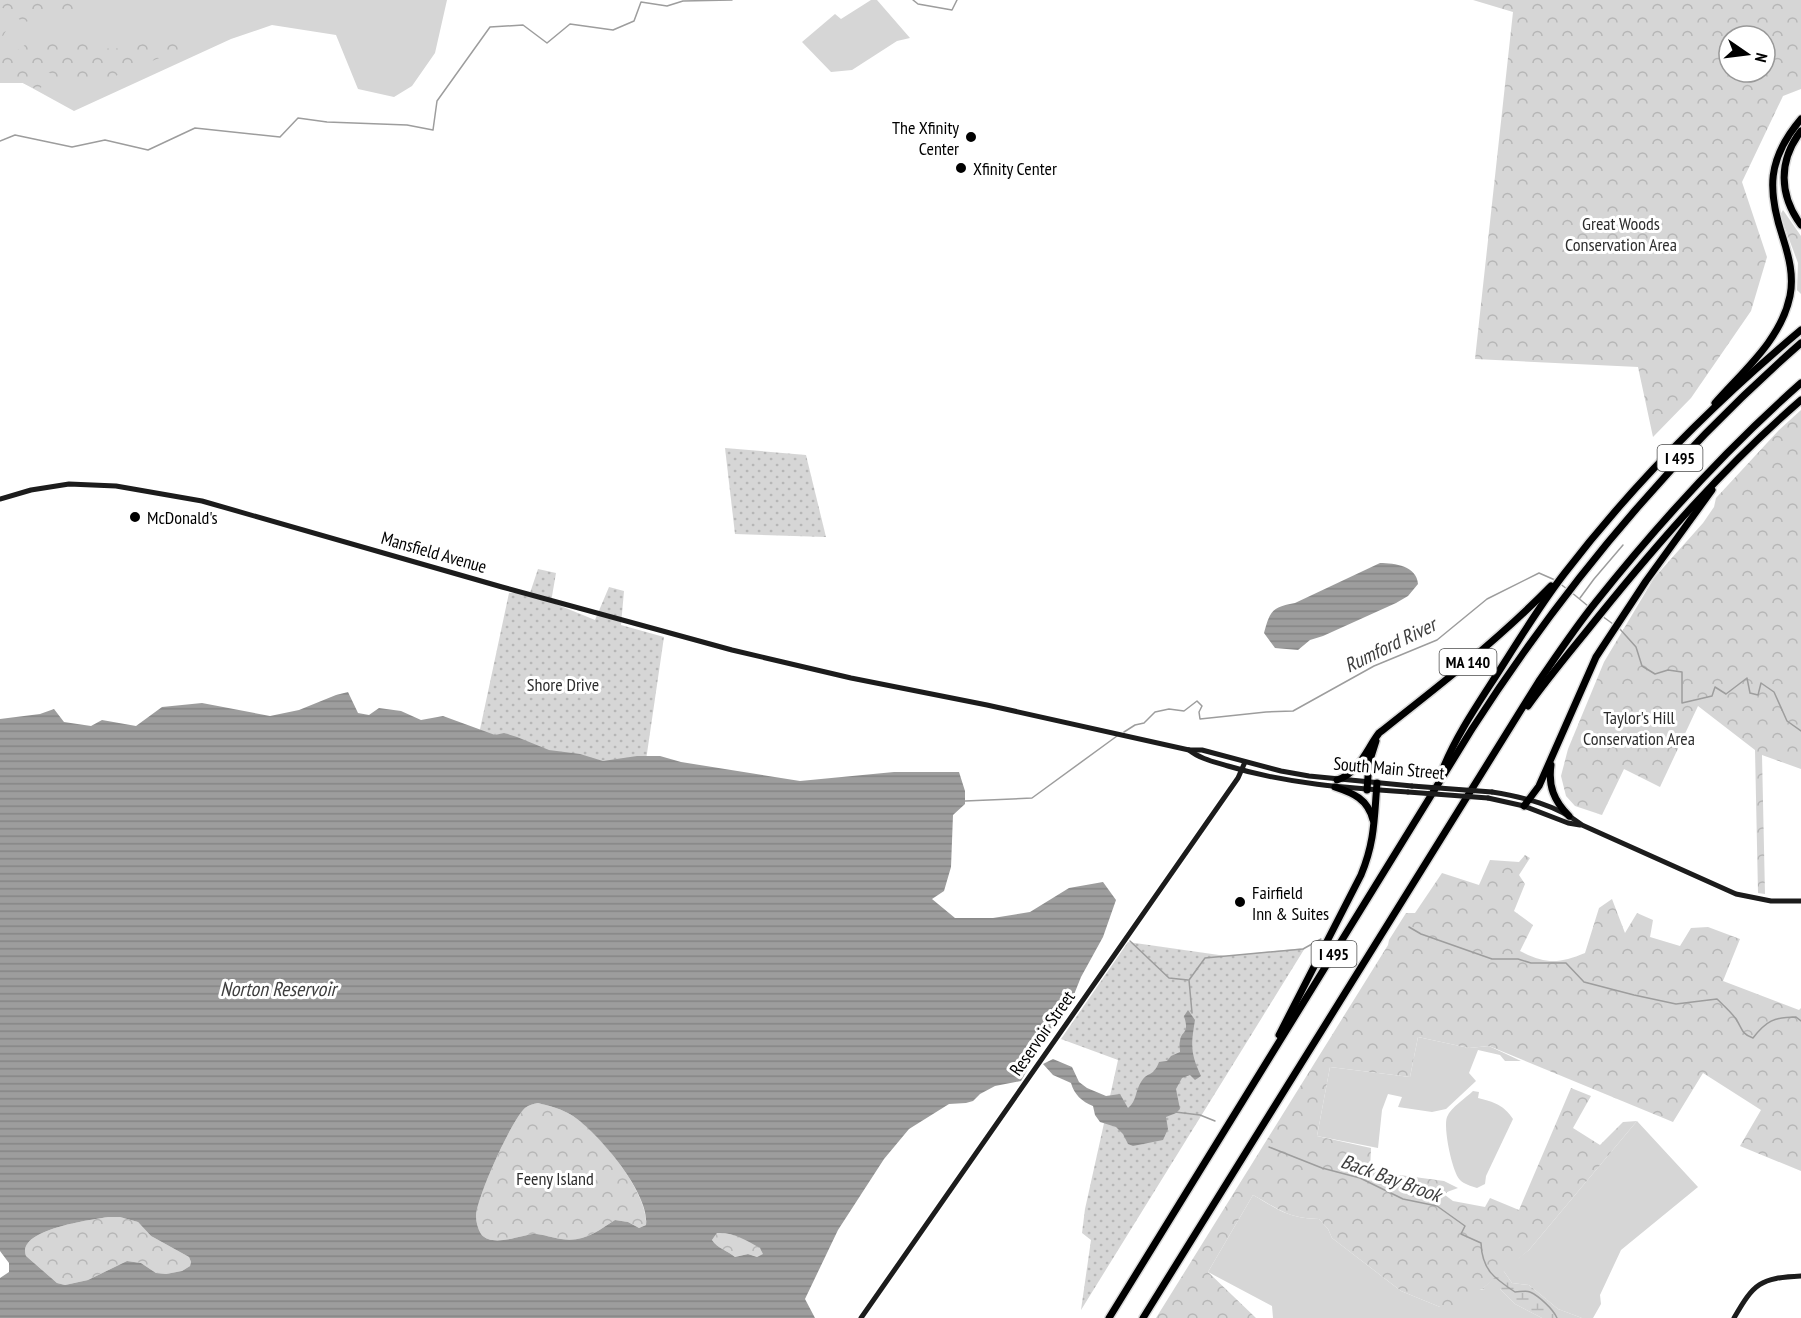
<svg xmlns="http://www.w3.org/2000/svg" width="1801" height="1318" font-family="'PT Sans Narrow',sans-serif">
	<defs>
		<pattern id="forest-crowns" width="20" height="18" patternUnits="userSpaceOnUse" patternTransform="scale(1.5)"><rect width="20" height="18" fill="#d6d6d6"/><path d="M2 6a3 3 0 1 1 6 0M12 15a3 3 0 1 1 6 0" fill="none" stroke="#b6b6b6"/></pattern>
		<pattern id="wetland-marsh" width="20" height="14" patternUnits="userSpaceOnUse" patternTransform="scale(1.5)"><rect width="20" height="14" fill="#d6d6d6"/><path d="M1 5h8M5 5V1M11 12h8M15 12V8" fill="none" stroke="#b6b6b6"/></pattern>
		<pattern id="park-dots" width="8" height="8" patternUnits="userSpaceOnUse" patternTransform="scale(1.5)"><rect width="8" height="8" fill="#d6d6d6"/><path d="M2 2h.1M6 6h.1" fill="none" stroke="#b6b6b6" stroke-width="1.8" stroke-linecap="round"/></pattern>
		<pattern id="water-rules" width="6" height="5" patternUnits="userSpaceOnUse" patternTransform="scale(1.5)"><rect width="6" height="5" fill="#9d9d9d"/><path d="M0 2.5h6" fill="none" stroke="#858585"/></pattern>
	</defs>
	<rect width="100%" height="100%" fill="#fff"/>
	<g fill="#d6d6d6">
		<polygon points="0,0 447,0 435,53 412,86 394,97 358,89 336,35 272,25 231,39 74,111 23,83 0,83"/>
		<polygon points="871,0 877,0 910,38 897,41 852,70 831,72 802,42 835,14 841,19"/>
		<polygon points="1418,1037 1469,1048 1489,1046 1521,1061 1505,1061 1500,1055 1478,1050 1469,1073 1476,1081 1446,1109 1432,1112 1398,1107 1402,1097 1388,1094 1382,1110 1378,1148 1317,1136 1330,1067 1410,1077"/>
		<path d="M1473,1091L1479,1092L1478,1098C1494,1102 1504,1105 1513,1119L1486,1176L1485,1184L1477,1188C1471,1186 1464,1184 1460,1180C1452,1172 1443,1127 1447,1117C1451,1107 1466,1098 1473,1091Z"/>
		<polygon points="1637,1121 1698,1187 1621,1250 1600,1295 1601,1304 1593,1318 1582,1318 1558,1309 1529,1285 1512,1283 1503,1270 1529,1250"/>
		<path d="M1253,1195C1279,1210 1288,1218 1319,1219L1328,1229L1332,1238L1401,1291L1440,1307L1476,1290L1495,1288L1500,1289L1515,1304L1542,1318H1273L1272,1306L1208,1272Z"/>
	</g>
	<g fill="url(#forest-crowns)" fill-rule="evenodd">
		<path d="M1,0H105L25,22C13,19 16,8 0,8Z"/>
		<path d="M1473,0H1801V89L1783,96L1742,182L1767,257L1751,311L1691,398L1653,437L1638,367L1475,359L1513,12ZM1729,36H1765V72H1729Z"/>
		<path d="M0,13L11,15L14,26L7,29L3,36L7,47L18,50L29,42L50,36L72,42L111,49L131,47L154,41L196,43L108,79C95,82 76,87 63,81C56,78 53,73 46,72L40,91L23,83H0Z"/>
		<polygon points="1783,210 1801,236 1801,294 1797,290 1798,263 1780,215"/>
		<polygon points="1801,410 1801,769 1762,755 1765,894 1758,893 1755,750 1698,706 1660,787 1624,769 1602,815 1575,806 1566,796 1561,776 1568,749 1604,662 1654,578 1703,523 1714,507 1716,498 1779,430"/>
		<path d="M1525,855L1530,858L1519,875L1525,884L1514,911L1533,925L1520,951C1545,964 1559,964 1585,953L1599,908L1612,899L1625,933L1637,913L1653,920L1650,937L1680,946L1691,928L1708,927L1740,939L1723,981L1799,1010L1801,1008V1171L1740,1146L1761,1110L1703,1073L1673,1122L1489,1046L1469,1048L1418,1037L1410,1077L1330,1067L1317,1136L1371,1148L1370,1171L1444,1181L1458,1188L1447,1192L1445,1195L1453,1201L1485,1207L1490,1198L1519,1210L1571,1088L1591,1096L1573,1128L1600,1145L1623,1122L1637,1121L1529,1250L1482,1289L1472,1293L1456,1310L1440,1307L1401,1291L1332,1238L1328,1229L1319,1219C1288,1218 1280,1210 1253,1195L1208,1272L1256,1318H1156L1388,945L1389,940L1406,913H1415L1442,873L1479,885L1490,860L1519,862Z"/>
		<path d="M538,1103C550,1106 562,1109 573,1116C599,1133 649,1193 646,1225L639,1228L628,1222L615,1220C598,1231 583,1243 561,1239C553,1238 543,1234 534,1234C520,1235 492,1248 481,1234C478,1229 476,1222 476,1216C477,1197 511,1121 525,1108C529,1105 533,1104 538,1103Z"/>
		<path d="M108,1217H120L138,1222L151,1236L189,1257L191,1262L190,1266L182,1271L166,1274L156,1273L141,1263L127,1261L88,1280L65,1285L57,1283L26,1256C16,1229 91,1220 108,1217Z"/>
		<path d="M717,1233C732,1232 754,1240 764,1252L763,1255L757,1257L748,1254L735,1257C727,1250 718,1249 712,1240Z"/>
	</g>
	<polygon fill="url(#wetland-marsh)" points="1503,1270 1512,1283 1529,1285 1558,1309 1582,1318 1542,1318 1515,1304 1500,1289 1482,1289"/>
	<g fill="url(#park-dots)">
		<polygon points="725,448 806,455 826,537 735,534"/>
		<polygon points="538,569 556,573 551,602 595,620 609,587 624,591 621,625 664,637 645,767 611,765 479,734 509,593 530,593"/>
		<polygon points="1128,942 1226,956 1305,948 1081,1310 1091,1240 1082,1233 1085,1209 1118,1060 1061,1039"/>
	</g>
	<g fill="url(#water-rules)" fill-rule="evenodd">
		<path d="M1380,563C1395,563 1417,566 1418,584L1408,596L1396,603L1323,636L1310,640L1298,650L1275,648L1264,633C1270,611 1272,607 1295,603Z"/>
		<path d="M348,692L358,713L369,715L379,708L401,711L421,720L443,716L495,735L504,733L517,737L549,750L580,754L603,761L637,756H660L681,762L800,781L894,772H959L965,791V804L953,815L951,867L944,891L932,899L955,918H993L1030,912L1069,888L1103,882L1116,900L1103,937L1081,977L1071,1002L1048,1033L1021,1081L995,1086L980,1094L973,1101L966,1103L949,1104L909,1129L884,1159L838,1230L805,1299L815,1318H0V1278L9,1272V1263L0,1251V719L40,714L54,709L64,722L91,726L102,720L136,726L162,707L202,703L270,716L299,710L336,695ZM538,1103C550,1106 562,1109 573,1116C598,1133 650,1193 646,1225L639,1228L628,1222L615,1220C598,1231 583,1243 561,1239C553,1238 543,1234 534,1234C520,1235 492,1248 481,1234C478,1229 476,1222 476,1216C477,1197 511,1121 525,1108C529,1105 533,1104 538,1103ZM108,1217H120L138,1222L151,1236L189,1257L191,1262L190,1266L182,1271L166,1274L156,1273L141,1263L127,1261L88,1280L65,1285L57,1283L26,1256C16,1229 91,1220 108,1217ZM717,1233C733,1232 746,1240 760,1248L763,1254L757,1257L748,1254L735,1257C727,1250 718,1249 712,1240Z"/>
		<path d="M1188,1010L1195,1020C1191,1044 1190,1053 1201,1076L1195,1080L1190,1075L1182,1078L1176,1089L1180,1109L1176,1113L1166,1117L1168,1129L1163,1140L1133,1146L1128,1144L1123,1134L1116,1127L1100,1122L1095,1115L1093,1106C1082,1102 1074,1094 1071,1083L1053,1075L1043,1064L1053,1059L1072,1067L1079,1082L1087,1088L1106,1096L1120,1094L1128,1108C1137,1101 1135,1091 1141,1082C1147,1071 1153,1078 1159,1062L1167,1061L1171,1056L1180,1052C1180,1048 1179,1045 1180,1041C1181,1030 1190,1035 1184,1016Z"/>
	</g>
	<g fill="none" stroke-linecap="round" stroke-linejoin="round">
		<g stroke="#9d9d9d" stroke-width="1.5">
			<polyline points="913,0 918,4 952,10 957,0"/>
			<polyline points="0,141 15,135 72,147 105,140 148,150 195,128 280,137 298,118 327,122 407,125 433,130 437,101 490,27 523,25 547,43 570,24 613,30 634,21 641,2 667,6 683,1 732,0"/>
			<polyline points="1559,583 1567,589"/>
			<polyline points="1571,592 1588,606"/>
			<polyline points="1580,598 1594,579 1623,545"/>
			<polyline points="1602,616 1613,624"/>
			<polyline points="1619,628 1636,647 1642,666 1655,674 1668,670 1682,672 1682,703 1712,696 1715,687 1726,694 1747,678 1750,693 1758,695 1761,683 1774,692 1787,721 1801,731"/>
			<polyline points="1124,732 1135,725 1144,723 1155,712 1169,709 1184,711 1197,701 1202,706 1199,712 1200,719 1266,712 1293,711 1374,666 1437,640 1487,599 1539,573 1555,580"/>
			<polyline points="965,801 1032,798 1117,736"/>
			<path d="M1409,927L1421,934L1492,959H1518L1531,963H1566L1584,982L1634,995L1676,1004L1717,999C1723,1005 1731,1012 1736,1019C1742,1028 1741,1034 1753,1038C1766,1021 1774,1017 1796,1017L1801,1021"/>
			<polyline points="1130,941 1169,978 1188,980"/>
			<polyline points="1192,1013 1189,980 1205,958 1303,949 1321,939"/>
			<polyline points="1175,1112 1200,1115 1215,1121"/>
			<path d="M1269,1147L1322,1168L1360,1178L1403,1199L1437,1206L1465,1226L1461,1234L1481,1243C1482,1270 1494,1278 1515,1292C1520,1292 1526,1290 1530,1292C1539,1296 1553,1309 1557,1318"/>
		</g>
		<g stroke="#dbdbdb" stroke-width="10">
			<g id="highway">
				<path d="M1801,131C1778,161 1779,195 1801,225"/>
				<path d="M1715,403C1743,371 1781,340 1790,296C1794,276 1789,257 1783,238C1767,190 1767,159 1801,119"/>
				<path d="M1528,706C1550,675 1575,646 1598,617C1661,539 1726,465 1801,400"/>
				<path d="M1551,765C1548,786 1554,801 1569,816"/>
				<path d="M1442,771C1456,735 1480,701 1501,668C1521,636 1541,604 1564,574C1633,484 1714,403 1801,330"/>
				<path d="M1337,780C1359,773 1366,750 1379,733C1439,686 1498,640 1551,586"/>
				<path d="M1335,787C1353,793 1368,799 1373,820"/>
				<polyline points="1367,790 1369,763 1376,741"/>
				<polyline points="1524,806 1539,786 1596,657 1646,581 1712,490"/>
				<path d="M1279,1035L1361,875C1375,841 1374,819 1377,783"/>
				<path d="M1109,1318L1472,729C1564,586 1672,456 1801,343"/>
				<path d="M1143,1318L1539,681C1557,655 1575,628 1595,603C1658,524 1725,450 1801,383"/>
			</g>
		</g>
		<g stroke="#1c1c1c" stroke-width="5">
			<polyline points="0,499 31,490 69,484 116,486 202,501 502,587 732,650 851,678 987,705 1189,750 1202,750 1281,771 1309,776 1412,786"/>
			<path d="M1189,750C1200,759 1215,762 1228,766C1287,784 1347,788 1408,792"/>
			<path d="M1492,792C1523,797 1557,805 1582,825L1736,894L1771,901H1801"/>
			<polyline points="1488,798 1524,806 1568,823 1580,825"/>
			<polyline points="861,1318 1238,778 1245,762"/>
			<path d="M1734,1318C1754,1283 1760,1278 1801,1276"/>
		</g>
		<use href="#highway" stroke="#000" stroke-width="7"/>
		<g stroke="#1c1c1c" stroke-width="5">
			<polyline points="1412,786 1492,792"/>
			<polyline points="1408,792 1488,798"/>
		</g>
	</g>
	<g fill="#000" stroke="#fff" stroke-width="2">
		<circle cx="971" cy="137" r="6"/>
		<circle cx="961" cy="168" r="6"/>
		<circle cx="135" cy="517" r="6"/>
		<circle cx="1240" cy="902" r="6"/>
	</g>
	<g text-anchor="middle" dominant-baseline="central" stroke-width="6" stroke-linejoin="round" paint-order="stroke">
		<g fill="#fff" stroke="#4c4c4c" stroke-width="1.5">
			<rect x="1657.5" y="445" width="45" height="26" rx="4.5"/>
			<rect x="1439.5" y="649" width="57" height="26" rx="4.5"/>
			<rect x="1311.5" y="941" width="45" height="26" rx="4.5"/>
		</g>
		<g font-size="16" font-weight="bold" fill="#000">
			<text x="1680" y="458">I 495</text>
			<text x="1468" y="662">MA 140</text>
			<text x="1334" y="954">I 495</text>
		</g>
		<g font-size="18" fill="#000" stroke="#fff" text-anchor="start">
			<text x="959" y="127" text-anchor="end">The Xfinity<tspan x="959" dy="21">Center</tspan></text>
			<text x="973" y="168">Xfinity Center</text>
			<text x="147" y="517">McDonald's</text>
			<text x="1252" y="892">Fairfield<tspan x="1252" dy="21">Inn &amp; Suites</tspan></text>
		</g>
		<g font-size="18" fill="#2d2d2d" stroke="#fff">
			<text x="1621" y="223">Great Woods<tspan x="1621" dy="21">Conservation Area</tspan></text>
			<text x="563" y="684">Shore Drive</text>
			<text x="1639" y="717">Taylor's Hill<tspan x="1639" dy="21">Conservation Area</tspan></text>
			<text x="555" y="1178">Feeny Island</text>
		</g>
		<g font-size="18" fill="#000" stroke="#fff">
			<text transform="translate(434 552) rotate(16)">Mansfield Avenue</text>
			<text transform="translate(1389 768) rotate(5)">South Main Street</text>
			<text transform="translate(1042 1033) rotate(-55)">Reservoir Street</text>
		</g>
		<g font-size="20" font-style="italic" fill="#3e3e3e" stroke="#fff">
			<text transform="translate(1390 645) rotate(-26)">Rumford River</text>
			<text x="278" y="989">Norton Reservoir</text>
			<text transform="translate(1391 1178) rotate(20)">Back Bay Brook</text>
		</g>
	</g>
	<g transform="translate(1747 54) rotate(104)"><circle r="28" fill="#ffffff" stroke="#999999" stroke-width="1.5"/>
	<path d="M0-4.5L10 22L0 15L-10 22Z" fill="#000000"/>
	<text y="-9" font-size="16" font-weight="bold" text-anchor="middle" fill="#000000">N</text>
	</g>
</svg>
